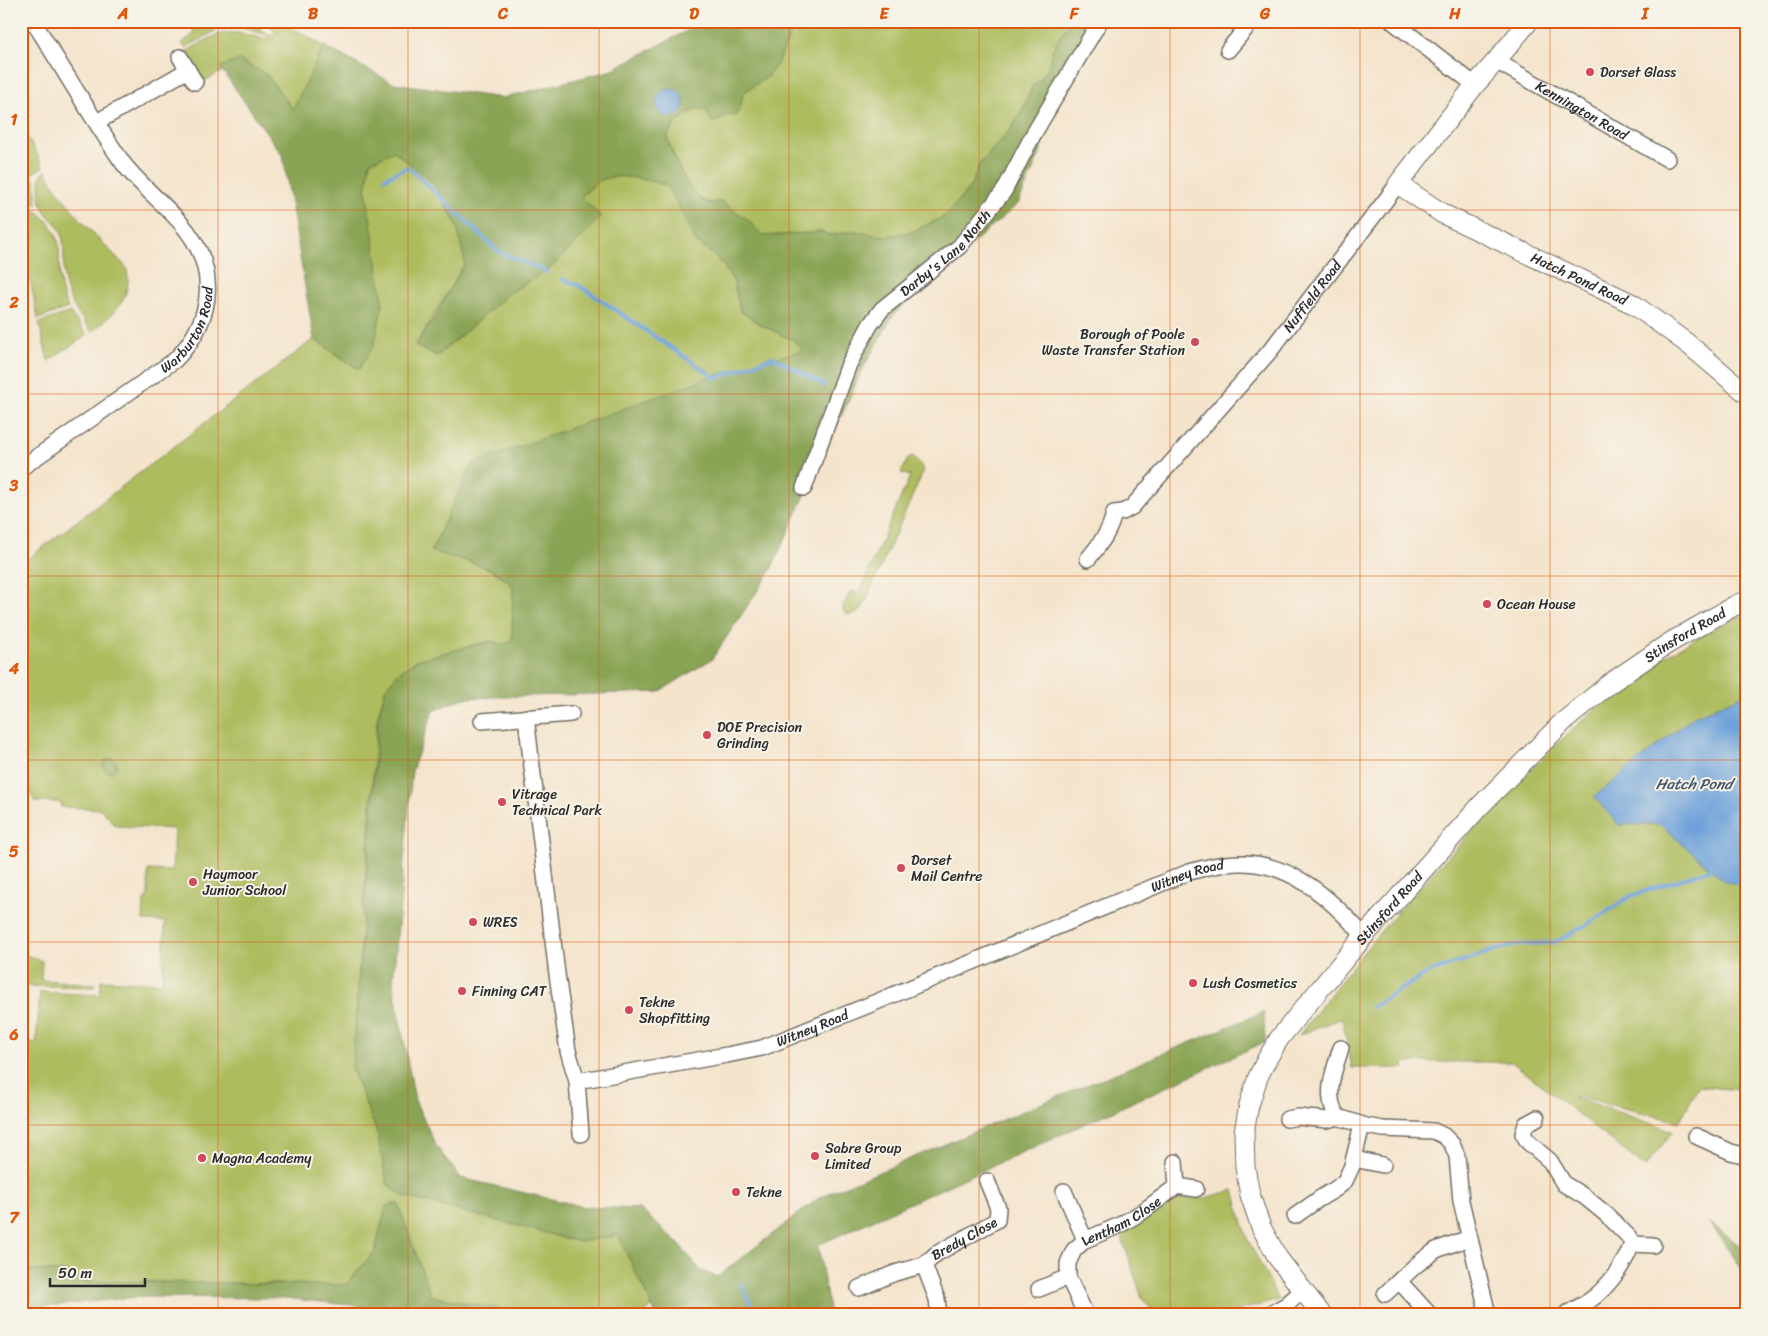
<svg xmlns="http://www.w3.org/2000/svg" width="1768" height="1336" font-family="Sriracha,sans-serif">
	<rect width="100%" height="100%" fill="#f7f3e8"/>
	<filter id="ink" filterUnits="userSpaceOnUse"><feTurbulence type="fractalNoise" baseFrequency=".02" numOctaves="2"/><feDisplacementMap in="SourceGraphic" scale="10" xChannelSelector="R" yChannelSelector="G"/><feConvolveMatrix kernelMatrix="1 2 1 2 8 2 1 2 1" color-interpolation-filters="sRGB"/></filter>
	<filter id="wash" filterUnits="userSpaceOnUse"><feTurbulence type="fractalNoise" baseFrequency=".0096" numOctaves="4" result="noise"/><feDisplacementMap in="SourceGraphic" scale="20" xChannelSelector="R" yChannelSelector="G"/><feGaussianBlur stdDeviation="1.12" result="paint"/><feColorMatrix in="noise" values="0 0 0 0 0 0 0 0 0 0 0 0 0 0 0 0 0 1.4 0 .05"/><feComposite in="paint" operator="in"/></filter>
	<g filter="url(#wash)">
		<rect width="100%" height="100%" fill="#f4e4cc"/>
		<g fill="#adbc5e" stroke="#6c7444">
			<polygon points="187,21 252,21 268,35 239,27 219,29 185,48 182,43 195,33"/>
			<path d="M266,21H284L287,25L324,46L293,109L266,74L220,67L223,71L201,83L184,53C220,32 222,27 264,39L276,32Z"/>
			<path d="M802,21H1072L1062,33L1052,50L1049,66L1041,79L1033,85L1021,113L1010,130L979,165L972,184L960,200L946,216L914,231L895,235L882,236L856,231L830,235L820,232L765,236L758,231L747,219L734,211L701,199L691,189L679,168L667,138C672,124 686,112 700,108L707,111L712,122L720,120L726,115L733,116L742,103V96L747,89L766,78L777,64L790,35Z"/>
			<polygon points="21,127 35,150 43,167 21,180"/>
			<path d="M394,151L434,184L457,226L465,263L415,346L437,356L511,292L552,267L601,216L581,197C586,193 591,187 596,183C615,170 646,180 666,185L679,207L695,241L719,259L734,282L740,311L761,325L793,340L803,350L710,377L431,551C459,560 494,564 513,587L512,641L501,646L478,644L417,660L386,687L377,718L352,1070L377,1132L387,1184L403,1196L580,1242L618,1235L652,1306L644,1315H531L430,1296L386,1206L375,1251L346,1285L84,1281L67,1272L21,1270V1043H36L40,992L100,995L101,980L162,983L165,922L143,921L144,901L148,895V870L172,871L174,829L116,826L101,809L61,807L60,802H35L21,777V564L314,339L358,369L383,304L366,190L370,162Z"/>
			<path d="M46,171C65,208 98,237 126,267C128,272 128,277 128,282C126,307 109,316 92,332C78,314 65,297 64,274C63,260 65,248 62,235C59,225 52,221 46,213C38,203 39,187 41,175Z"/>
			<polygon points="35,178 37,205 21,195 21,186"/>
			<path d="M21,201C83,236 45,260 68,308L38,319L30,280L21,277Z"/>
			<polygon points="70,312 87,335 48,361 39,323"/>
			<polygon points="913,456 917,460 924,470 862,609 857,613 847,615 843,611 843,605 851,591 859,593 910,476 901,473 908,458"/>
			<path d="M1747,614V1091L1699,1086L1679,1122L1576,1096L1574,1097L1673,1131L1645,1167L1512,1062H1404V1068H1352L1342,1018L1299,1035C1316,1013 1333,991 1350,969C1394,913 1444,860 1494,808C1570,729 1642,656 1747,614Z"/>
			<polygon points="21,930 23,932 22,947 26,955 42,961 41,980 95,984 94,987 21,986"/>
			<polygon points="1234,1190 1247,1238 1279,1300 1222,1315 1156,1315 1142,1298 1121,1235 1175,1199 1205,1198"/>
		</g>
		<g fill="#8aa455" stroke="#5a6840">
			<path d="M706,21H802L790,35L777,64L766,78L747,90L742,96L740,109L736,115H726L720,120L712,122L707,111L700,108C686,112 672,124 667,138C672,154 691,201 709,203C713,203 718,202 721,201L747,219L758,231L765,236L820,232L830,235L856,231L882,236L895,235L914,231L946,216L972,184L979,165L1010,130L1021,113L1033,85L1041,79L1049,66L1052,50L1062,33L1072,21H1100L1054,100L1040,154L1018,204L923,286L894,314L864,366L770,572L712,659L659,692L464,698L433,711L412,771L393,983L415,1100L436,1146L461,1178L585,1207L640,1209L679,1244L700,1270L717,1277L820,1197L1016,1114L1264,1012L1265,1042L818,1245L830,1315H656L618,1235L580,1242L403,1196L387,1184L377,1132L352,1070L378,718L386,687L399,672L417,660L478,644L493,641L501,645L512,641L513,587C494,564 459,560 431,551L472,464L710,377L803,350L793,340L761,325L740,311L734,282L719,259L695,241L679,207L666,185C646,180 615,170 596,183C591,187 586,192 581,197L601,217L552,267L511,292L437,356L415,346L435,316L465,263L457,226L434,184L394,151L370,162L366,190L383,304L374,345L359,369L314,339L283,156L220,67L239,60L266,74L293,109L324,46L393,83L502,98L609,71Z"/>
			<circle cx="110" cy="765" r="7"/>
			<polygon points="398,1203 431,1296 531,1315 418,1315 377,1308 283,1298 137,1297 21,1309 21,1270 67,1272 84,1281 346,1285 375,1251 386,1206"/>
			<polygon points="1709,1222 1747,1251 1747,1280 1738,1263"/>
		</g>
		<g fill="#6da1d9" stroke="#4c6682">
			<circle cx="670" cy="103" r="14"/>
			<polygon points="1747,694 1747,885 1725,882 1660,824 1619,825 1594,797 1694,716"/>
		</g>
		<g fill="none" stroke-linecap="round" stroke-linejoin="round">
			<g stroke="#6da1d9" stroke-width="4">
				<polyline points="385,178 408,167 499,252 547,272"/>
				<polyline points="562,279 580,286 716,378 773,357 824,385"/>
				<polyline points="1372,1007 1428,973 1495,950 1517,945 1556,942 1588,924 1631,896 1711,869"/>
				<polyline points="741,1284 756,1315"/>
			</g>
		</g>
	</g>
	<g filter="url(#ink)">
		<g fill="none" stroke-linecap="round" stroke-linejoin="round">
			<g stroke="#716c63" stroke-width="18">
				<g id="minor">
					<polyline points="1392,21 1475,85"/>
					<polyline points="1228,50 1252,21"/>
					<polyline points="180,57 195,82"/>
					<path id="s1" d="M1496,61L1667,159"/>
					<polyline points="97,122 188,70"/>
					<path id="s2" d="M21,468L175,360C216,318 219,265 179,221C161,201 139,184 123,163C91,117 63,68 33,21"/>
					<path id="s3" d="M804,488L849,364L870,325L882,309L960,246L1004,191L1033,135L1100,21"/>
					<path id="s4" d="M1088,559C1100,544 1110,532 1114,513L1123,512L1132,507L1270,351L1398,184"/>
					<path id="s5" d="M526,717L557,974L568,1051L577,1081L727,1055L762,1048L869,1005L1189,872C1205,868 1221,863 1238,863C1291,861 1332,900 1364,936"/>
					<polyline points="482,721 571,714"/>
					<polyline points="577,1081 581,1134"/>
					<path d="M1338,1117C1323,1097 1334,1070 1341,1048"/>
					<path d="M1537,1118L1526,1124L1523,1134L1529,1143L1550,1161L1564,1184L1585,1197L1607,1215L1629,1237L1632,1244C1624,1265 1608,1288 1589,1301C1581,1306 1572,1310 1565,1315"/>
					<polyline points="1287,1119 1298,1117 1327,1120 1338,1117 1366,1126 1383,1129 1434,1131 1444,1136 1452,1144 1457,1156 1461,1201 1488,1315"/>
					<polyline points="1696,1136 1731,1152 1747,1156"/>
					<polyline points="1354,1159 1383,1165"/>
					<polyline points="1177,1186 1196,1189"/>
					<polyline points="1064,1191 1085,1240"/>
					<polyline points="1295,1216 1319,1199 1337,1188 1345,1181 1352,1166 1362,1125"/>
					<polyline points="1632,1244 1653,1245"/>
					<polyline points="1399,1281 1430,1315"/>
					<polyline points="859,1288 895,1273 924,1265"/>
					<polyline points="1039,1289 1068,1277"/>
					<polyline points="1385,1294 1415,1266 1436,1250 1469,1238"/>
					<path id="s6" d="M939,1315L937,1299L924,1265L936,1254L997,1220L998,1208L987,1181"/>
					<path id="s7" d="M1086,1315L1068,1277V1263L1074,1250L1085,1240L1120,1225L1142,1212L1177,1186L1175,1162"/>
					<polyline points="1268,1315 1286,1305 1303,1290"/>
				</g>
			</g>
			<g stroke="#716c63" stroke-width="21">
				<g id="tertiary">
					<path id="s8" d="M1529,21L1496,61L1475,85L1398,184L1443,214L1633,304L1688,344L1747,394"/>
					<path id="s9" d="M1322,1315L1278,1258L1261,1227L1250,1195L1245,1167L1244,1132L1249,1105L1258,1077L1267,1059L1279,1039L1299,1014L1364,936L1480,806L1563,722L1609,684L1669,643L1734,606L1747,600"/>
				</g>
			</g>
			<use href="#minor" stroke="#fff" stroke-width="15"/>
			<use href="#tertiary" stroke="#fff" stroke-width="19"/>
		</g>
	</g>
	<path fill="none" stroke="#df570e" stroke-width="1" stroke-opacity="0.55" d="M218,21V1315M408,21V1315M599,21V1315M789,21V1315M979,21V1315M1170,21V1315M1360,21V1315M1550,21V1315M21,210H1747M21,394H1747M21,576H1747M21,760H1747M21,942H1747M21,1125H1747"/>
	<g fill="#d1495b" stroke="#f7f3e8" stroke-width="2">
		<circle cx="1590" cy="72" r="5"/>
		<circle cx="1195" cy="342" r="5"/>
		<circle cx="1487" cy="604" r="5"/>
		<circle cx="707" cy="735" r="5"/>
		<circle cx="502" cy="802" r="5"/>
		<circle cx="901" cy="868" r="5"/>
		<circle cx="193" cy="882" r="5"/>
		<circle cx="473" cy="922" r="5"/>
		<circle cx="1193" cy="983" r="5"/>
		<circle cx="462" cy="991" r="5"/>
		<circle cx="629" cy="1010" r="5"/>
		<circle cx="815" cy="1156" r="5"/>
		<circle cx="202" cy="1158" r="5"/>
		<circle cx="736" cy="1192" r="5"/>
	</g>
	<g text-anchor="middle" dominant-baseline="central" stroke-width="4" stroke-linejoin="round" paint-order="stroke">
		<g font-size="14" fill="#2b2b2b" stroke="#f7f3e8" text-anchor="start">
			<text x="1600" y="72">Dorset Glass</text>
			<text x="1185" y="334" text-anchor="end">Borough of Poole<tspan x="1185" dy="16">Waste Transfer Station</tspan></text>
			<text x="1497" y="604">Ocean House</text>
			<text x="717" y="727">DOE Precision<tspan x="717" dy="16">Grinding</tspan></text>
			<text x="512" y="794">Vitrage<tspan x="512" dy="16">Technical Park</tspan></text>
			<text x="911" y="860">Dorset<tspan x="911" dy="16">Mail Centre</tspan></text>
			<text x="203" y="874">Haymoor<tspan x="203" dy="16">Junior School</tspan></text>
			<text x="483" y="922">WRES</text>
			<text x="1203" y="983">Lush Cosmetics</text>
			<text x="472" y="991">Finning CAT</text>
			<text x="639" y="1002">Tekne<tspan x="639" dy="16">Shopfitting</tspan></text>
			<text x="825" y="1148">Sabre Group<tspan x="825" dy="16">Limited</tspan></text>
			<text x="212" y="1158">Magna Academy</text>
			<text x="746" y="1192">Tekne</text>
		</g>
		<g font-size="14" fill="#2b2b2b" stroke="#f7f3e8">
			<text stroke="none"><textPath href="#s1" startOffset="99">Kennington Road</textPath></text>
			<text stroke="none"><textPath href="#s3" startOffset="281">Darby's Lane North</textPath></text>
			<text stroke="none"><textPath href="#s8" startOffset="414">Hatch Pond Road</textPath></text>
			<text stroke="none"><textPath href="#s4" startOffset="350">Nuffield Road</textPath></text>
			<text stroke="none"><textPath href="#s2" startOffset="221">Warburton Road</textPath></text>
			<text stroke="none"><textPath href="#s9" startOffset="881">Stinsford Road</textPath></text>
			<text stroke="none"><textPath href="#s5" startOffset="1015">Witney Road</textPath></text>
			<text stroke="none"><textPath href="#s9" startOffset="476">Stinsford Road</textPath></text>
			<text stroke="none"><textPath href="#s5" startOffset="610">Witney Road</textPath></text>
			<text stroke="none"><textPath href="#s7" startOffset="126">Lentham Close</textPath></text>
			<text stroke="none"><textPath href="#s6" startOffset="101">Bredy Close</textPath></text>
		</g>
		<g font-size="15" font-style="italic" fill="#425468" stroke="#f7f3e8">
			<text x="1694" y="784">Hatch Pond</text>
		</g>
	</g>
	<rect width="1768" height="1336" fill="none" stroke="#f7f3e8" stroke-width="55"/>
	<path d="M50 1278v8h95v-8" fill="none" stroke="#2b2b2b" stroke-width="2.5"/>
	<text x="58" y="1278" font-size="15" fill="#2b2b2b" stroke="#f7f3e8" stroke-width="4" paint-order="stroke">50 m</text>
	<rect x="28" y="28" width="1712" height="1280" fill="none" stroke="#df570e" stroke-width="2"/>
	<g font-size="16" text-anchor="middle" font-weight="bold" fill="#df570e">
		<text x="123" y="19">A</text>
		<text x="313" y="19">B</text>
		<text x="503" y="19">C</text>
		<text x="694" y="19">D</text>
		<text x="884" y="19">E</text>
		<text x="1074" y="19">F</text>
		<text x="1265" y="19">G</text>
		<text x="1455" y="19">H</text>
		<text x="1645" y="19">I</text>
		<text x="14" y="125">1</text>
		<text x="14" y="308">2</text>
		<text x="14" y="491">3</text>
		<text x="14" y="674">4</text>
		<text x="14" y="857">5</text>
		<text x="14" y="1040">6</text>
		<text x="14" y="1223">7</text>
	</g>
</svg>
